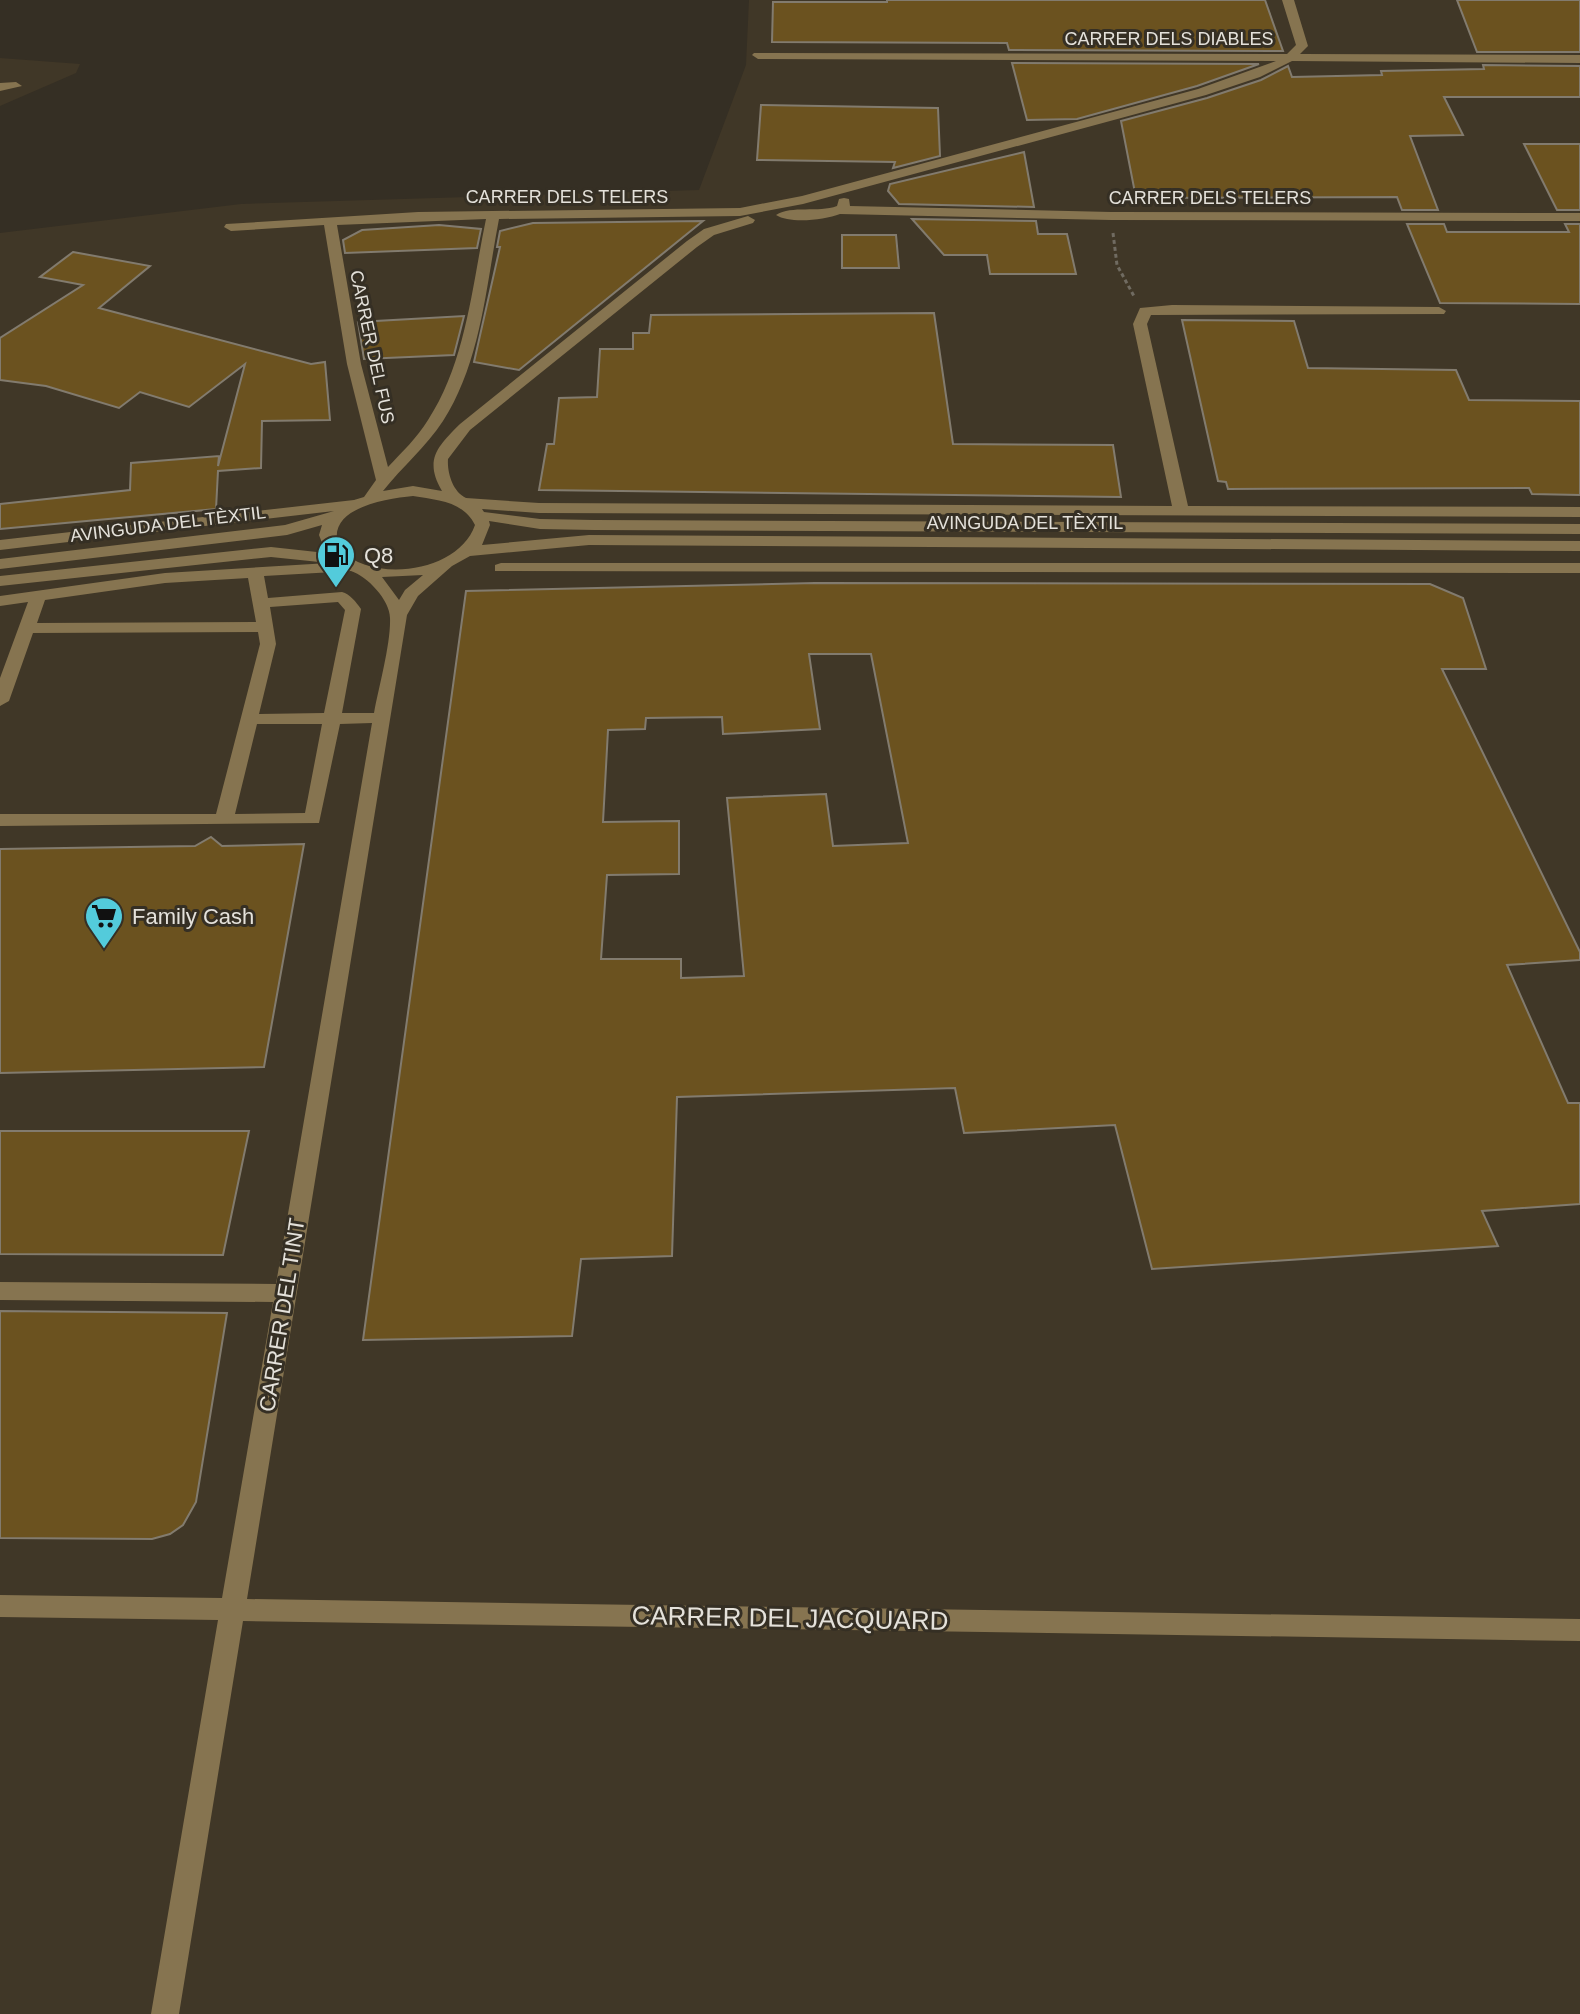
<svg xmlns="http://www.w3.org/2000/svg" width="1580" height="2014" font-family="Helvetica,sans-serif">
	<rect width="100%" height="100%" fill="#352f24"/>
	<g fill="#403727">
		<polygon points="749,0 1580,0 1580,2014 0,2014 0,233 241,204 699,190 746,65"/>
		<polygon points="0,58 80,64 76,73 0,106"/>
	</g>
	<g fill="#6b521f" stroke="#827b6e" stroke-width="2" fill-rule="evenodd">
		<polygon points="887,0 1265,0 1283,51 1009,50 1007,43 772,42 773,2 887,2"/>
		<polygon points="1457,0 1580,0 1580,52 1477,52"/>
		<polygon points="1012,63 1259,64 1197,86 1077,119 1027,120"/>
		<polygon points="1483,65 1580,66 1580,97 1444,97 1463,135 1410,136 1438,210 1402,210 1397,197 1136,198 1121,121 1207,98 1261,80 1288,66 1292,77 1382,75 1381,71 1484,69"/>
		<polygon points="761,105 938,108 940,156 893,168 895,162 757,160"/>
		<polygon points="1524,144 1580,144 1580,210 1557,210"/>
		<polygon points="1024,152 1034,207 899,204 888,191 890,184"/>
		<polygon points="912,219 1036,221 1038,234 1067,234 1076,274 990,274 987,255 944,255"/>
		<polygon points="703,221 519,370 474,362 500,247 497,247 500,231 533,223"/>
		<polygon points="1407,224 1444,224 1447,232 1569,232 1565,224 1580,224 1580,304 1440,303"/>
		<polygon points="439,225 481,229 477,248 345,253 343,240 362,230"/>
		<polygon points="842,235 896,235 899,268 842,268"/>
		<polygon points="73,252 150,266 99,308 311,364 325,362 330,420 262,421 261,468 218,471 216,509 0,529 0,504 130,490 131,463 219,456 218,466 245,364 189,407 140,392 119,408 46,386 0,380 0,338 83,285 40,277"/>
		<polygon points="934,313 953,444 1113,445 1121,497 539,490 547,444 554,444 559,398 597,397 600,349 633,349 633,333 649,333 651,315"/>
		<polygon points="464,316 454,355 364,359 358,322"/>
		<polygon points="1182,320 1294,321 1308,368 1456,370 1469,400 1580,401 1580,495 1532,494 1529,488 1228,489 1226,482 1218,481"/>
		<path d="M815,583L1430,584L1463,598L1486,669H1442L1580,952V960L1507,965L1568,1103H1580V1204L1482,1211L1498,1246L1152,1269L1115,1125L964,1133L955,1088L677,1097L672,1256L581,1259L572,1336L363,1340L466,591ZM809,654H871L908,843L833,846L826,794L727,798L744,976L681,978V959H601L607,875L679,874V821L603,822L608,730L645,729L646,718L722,717L723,734L820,729Z"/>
		<polygon points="211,837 222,846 304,844 264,1067 0,1073 0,849 195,846"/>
		<polygon points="0,1131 249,1131 223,1255 0,1254"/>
		<polygon points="0,1311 227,1313 196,1502 183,1525 170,1534 152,1539 0,1538"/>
	</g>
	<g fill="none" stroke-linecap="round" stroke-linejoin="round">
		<polyline stroke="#706b61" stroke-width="3" stroke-dasharray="4 3" stroke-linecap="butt" points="1113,233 1117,265 1135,298"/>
		<g fill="#867450" fill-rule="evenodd">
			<path d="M1282,0H1294L1308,46L1300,54L1580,55V63L1292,61L1260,77L1206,95L803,204L740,216L499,219C486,286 481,362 443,421C426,447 402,467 383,491L413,486L442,491C424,460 437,447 460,424L687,241L704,229L748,216L755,220L753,223L714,235L697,247L470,430L448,459C447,473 453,492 466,498L539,503L1172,506L1133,324L1140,308L1172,305L1439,307L1446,311L1444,314L1151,315L1147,324L1188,506L1580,507V517L539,513L482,509L484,512L540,519L594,520L1580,524V534L594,530L540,529L489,521L490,525L482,545L589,535L1580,541V551L589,545L470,556L452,566L418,596L407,615L247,1599L1580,1619V1641L243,1621L179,2014H151L218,1620L0,1617V1595L222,1598L273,1302L0,1300V1282L276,1284L372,723L340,724L319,823L0,826V814H216L260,644L258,632L33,633L9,701L0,706V678L28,602L0,606V596L165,573L329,563L271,557L0,586V576L271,547L326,553L319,535L322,525L287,535L0,569V559L285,525L334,511L0,550V540L354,500L364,497L376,480L347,364L324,225L231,231L224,227L226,224L418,212L740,208L802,196L1198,89L1276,61L758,59L752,55L754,53L1287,54L1296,45ZM486,219C472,286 466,362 428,420C417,438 402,452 388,467L361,364L337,225ZM413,496C437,500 463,501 475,525C459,572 375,584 340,550C322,509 383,499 413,496ZM351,571C367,576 390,600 390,618C391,643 379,686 374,713H342L361,609C356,602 350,594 342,592L268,598L264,576ZM423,575L405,590L399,600L382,577ZM248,578L256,622L37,623L45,600L165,583ZM338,602L345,610L324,713L259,714L276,644L270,607ZM257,724H322L305,813L235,814Z"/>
			<polygon points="0,83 16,82 22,86 0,91"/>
			<path d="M844,198L849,199L850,206L1111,212L1580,213V221L1111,220L840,214C824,220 790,224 776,215C792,205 818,213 837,206L839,199Z"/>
			<polygon points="501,563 1580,563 1580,573 495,571 495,565"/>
		</g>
	</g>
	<defs>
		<g id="fuel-pin" transform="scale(2)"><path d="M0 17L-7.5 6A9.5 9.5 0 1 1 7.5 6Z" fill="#53cbdb" stroke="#352f24"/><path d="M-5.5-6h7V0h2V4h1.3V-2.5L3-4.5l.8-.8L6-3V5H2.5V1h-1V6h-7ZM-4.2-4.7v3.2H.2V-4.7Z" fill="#111"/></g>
		<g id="supermarket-pin" transform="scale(2)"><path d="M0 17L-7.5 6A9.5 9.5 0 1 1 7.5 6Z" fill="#53cbdb" stroke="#352f24"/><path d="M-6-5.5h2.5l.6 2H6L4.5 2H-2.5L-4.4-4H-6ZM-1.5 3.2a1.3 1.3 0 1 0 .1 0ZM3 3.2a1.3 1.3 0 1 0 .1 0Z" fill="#111"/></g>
	</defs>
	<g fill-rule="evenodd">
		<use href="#fuel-pin" x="336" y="555"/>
		<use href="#supermarket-pin" x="104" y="916"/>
	</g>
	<g text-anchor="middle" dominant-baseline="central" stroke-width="6" stroke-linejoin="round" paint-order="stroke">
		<g font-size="18" fill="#e4e1da" stroke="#352f24">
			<text x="1169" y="39">CARRER DELS DIABLES</text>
			<text x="567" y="197">CARRER DELS TELERS</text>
			<text x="1210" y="198">CARRER DELS TELERS</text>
			<text transform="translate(372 347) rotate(78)">CARRER DEL FUS</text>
			<text x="1025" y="523">AVINGUDA DEL TÈXTIL</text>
			<text transform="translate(168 524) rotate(-7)">AVINGUDA DEL TÈXTIL</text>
		</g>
		<g font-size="22" fill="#e4e1da" stroke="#352f24" text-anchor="start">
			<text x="364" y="555">Q8</text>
			<text x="132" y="916">Family Cash</text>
		</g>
		<g font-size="22" fill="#e4e1da" stroke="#352f24">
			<text transform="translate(282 1315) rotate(-81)">CARRER DEL TINT</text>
		</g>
		<g font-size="26" fill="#e4e1da" stroke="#352f24">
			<text transform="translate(790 1618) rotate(1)">CARRER DEL JACQUARD</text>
		</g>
	</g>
</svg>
